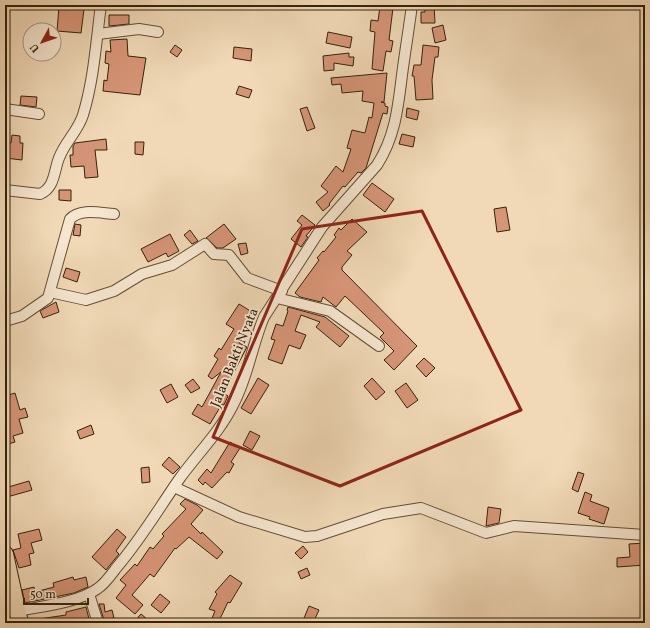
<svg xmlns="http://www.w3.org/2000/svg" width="650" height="628" font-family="Vollkorn,serif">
	<rect width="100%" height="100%" fill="#f1d9b7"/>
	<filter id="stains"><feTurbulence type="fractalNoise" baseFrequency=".005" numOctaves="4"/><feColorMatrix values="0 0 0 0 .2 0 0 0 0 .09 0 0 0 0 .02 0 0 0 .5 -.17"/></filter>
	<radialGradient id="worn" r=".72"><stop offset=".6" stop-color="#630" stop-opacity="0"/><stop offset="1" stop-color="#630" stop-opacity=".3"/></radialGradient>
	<g fill="#d79577" stroke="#34230a">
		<polygon points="425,5 434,5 435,23 421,23 421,12 425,12"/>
		<polygon points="59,6 84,9 81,33 57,31"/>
		<polygon points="380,6 393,8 389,40 393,41 391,52 386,51 383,71 372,69 375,32 370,31 371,20 378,21"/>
		<polygon points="109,15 129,15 129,24 109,26"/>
		<polygon points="443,25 446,40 435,43 432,28"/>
		<polygon points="328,32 352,37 350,48 326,43"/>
		<polygon points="127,39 128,56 146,58 140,95 103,91 104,80 107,81 109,64 105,63 106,51 111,52 110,40"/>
		<polygon points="175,45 182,50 177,57 170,52"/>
		<polygon points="423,45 439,47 438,57 435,57 432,80 433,99 416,100 414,76 412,76 414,65 421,65"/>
		<polygon points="234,47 252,49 251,61 233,58"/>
		<polygon points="349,53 349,57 354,57 353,66 334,63 334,70 324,71 323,56"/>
		<polygon points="387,73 384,102 381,102 385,103 385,106 388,107 387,114 383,113 366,168 361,173 358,172 345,187 343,186 329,204 330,205 323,211 316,202 328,192 321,186 336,166 343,172 351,149 347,148 352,130 365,133 369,117 372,118 374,103 362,101 363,91 342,93 341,84 332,85 331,78"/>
		<polygon points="239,86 252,90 249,98 236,94"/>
		<polygon points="21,96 37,97 36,107 20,105"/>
		<polygon points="307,107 315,128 307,131 300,109"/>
		<polygon points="407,108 419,111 417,120 406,117"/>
		<polygon points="402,134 415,137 413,147 399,144"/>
		<polygon points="12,135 20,136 20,143 23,143 22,160 5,158 5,142 11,143"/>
		<polygon points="106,139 107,150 95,150 98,177 85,178 84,166 71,167 70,155 73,155 73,146 75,143"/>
		<polygon points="135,142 144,142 143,155 135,154"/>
		<polygon points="372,183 394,199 385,212 363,195"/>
		<polygon points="59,190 71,190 71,201 59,200"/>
		<polygon points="506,207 510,230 497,232 494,209"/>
		<polygon points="302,215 315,225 306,236 308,237 301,247 291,239 302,225 297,221"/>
		<polygon points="352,219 367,232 347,251 352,255 342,267 342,270 417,346 394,370 384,360 394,351 380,337 384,333 345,296 336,307 323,297 321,302 300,297 295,293 319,260 317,258 323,251 324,252 336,237 334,235 339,228 341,230"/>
		<polygon points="75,224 81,225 80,236 73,235"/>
		<polygon points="224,224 236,239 223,248 217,248 206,238"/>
		<polygon points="190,230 198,241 192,244 184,235"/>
		<polygon points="170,234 179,251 168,257 166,253 148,262 141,249"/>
		<polygon points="246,243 248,253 241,255 238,244"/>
		<polygon points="66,268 80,272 77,282 63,277"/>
		<polygon points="56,302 59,312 43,318 40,311"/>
		<polygon points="239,304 257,315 239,343 247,347 223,393 228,396 224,405 222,404 210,424 192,414 198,404 202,407 221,372 212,379 208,376 218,359 214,356 219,348 221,350 234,329 226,324"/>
		<polygon points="288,307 325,317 349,336 340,347 316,327 320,322 301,315 295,331 306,335 300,349 289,345 282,364 268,359 275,340 271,339 276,324 283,326 288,311 287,310"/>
		<polygon points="424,358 435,368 426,377 416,366"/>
		<polygon points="258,378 269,385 251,414 241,408"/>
		<polygon points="372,378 385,392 376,400 364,386"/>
		<polygon points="193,379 200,388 191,393 185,385"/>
		<polygon points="406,383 418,400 407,408 395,391"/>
		<polygon points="171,384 178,397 167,403 160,390"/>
		<polygon points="15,393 20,410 25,408 28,417 19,419 23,433 13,436 15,442 5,445 5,396"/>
		<polygon points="91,425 94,434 80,439 77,431"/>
		<polygon points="250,431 260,436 252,450 243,445"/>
		<polygon points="230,442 240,448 231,462 234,464 229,473 227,472 212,488 205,482 203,485 198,480 207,469 211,473"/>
		<polygon points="169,457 180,467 173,474 162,465"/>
		<polygon points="149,467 150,482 142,483 141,468"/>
		<polygon points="578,472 584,474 578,492 572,489"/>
		<polygon points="29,481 32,490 7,497 5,488"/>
		<polygon points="585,492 592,495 590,501 609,508 604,524 589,519 590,517 578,513"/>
		<polygon points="185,499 197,505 203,510 191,524 201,534 202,532 223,552 217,559 189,537 176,549 175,548 154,577 150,574 132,595 143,605 135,614 116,598 126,585 120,580 135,564 137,566 150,547 153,549 164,536 162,534 186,509 180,504"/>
		<polygon points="488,507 501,509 499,523 486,526"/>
		<polygon points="39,529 42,540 31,543 34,553 29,554 31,565 19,568 13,550 21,548 18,534"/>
		<polygon points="117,529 126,537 116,551 119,554 106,570 92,557"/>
		<polygon points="645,543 645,565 617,567 617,558 630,557 629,544"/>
		<polygon points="303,546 308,552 301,559 295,553"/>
		<polygon points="307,568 310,575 301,579 298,572"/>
		<polygon points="230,575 242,583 230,603 228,602 218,623 210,623 215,611 209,609 217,594 215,592"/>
		<polygon points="73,577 74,580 86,577 88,587 74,593 25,603 22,590 34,587 35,592 54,587 53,583"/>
		<polygon points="160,594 170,602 161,613 151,605"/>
		<polygon points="99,604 104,604 105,612 112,610 114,618 104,620"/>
		<polygon points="309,606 319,610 313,623 302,623"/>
		<polygon points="86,607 90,623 40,623 39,619 66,615 66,612"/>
		<polygon points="141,614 147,619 143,623 133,623"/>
	</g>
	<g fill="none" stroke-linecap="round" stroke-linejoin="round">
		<g stroke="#635035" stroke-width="12">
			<g id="minor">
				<polyline points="98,34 139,29 158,32"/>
				<polyline points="5,109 39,114"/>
				<path d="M5,190L40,194C55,188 54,170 59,158C65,142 78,131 83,115C94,79 96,42 101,5"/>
				<polyline points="50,292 86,300 114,291 142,274 172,265 205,244 214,254 229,255 247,278 282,291"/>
				<polyline points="277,298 330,311 379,346"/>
				<path d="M5,321L22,316L48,298L70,219C80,208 100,213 114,214"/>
				<polyline points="174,487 239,517 305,537 317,536 383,514 421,508 486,533 514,526 645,535"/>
				<polyline points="89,594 98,623"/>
				<path d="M18,611C42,606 77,603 97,589C105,584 111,575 117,567C141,539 159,508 180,478C198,453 219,433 233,405C248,377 252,345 264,317L322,227L377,165C395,137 398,108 402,75C405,52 409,28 412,5"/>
			</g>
		</g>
		<g stroke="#34230a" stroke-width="18">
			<polyline id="primary" points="5,554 20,623"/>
		</g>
		<use href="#minor" stroke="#f6e6d0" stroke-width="10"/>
		<use href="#primary" stroke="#f1d9b7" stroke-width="16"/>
	</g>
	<path fill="none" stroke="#8f2418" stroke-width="3" stroke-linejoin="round" d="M422,211L521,410L340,486L213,437L302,229Z"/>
	<g text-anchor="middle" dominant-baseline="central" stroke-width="3.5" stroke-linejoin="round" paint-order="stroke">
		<g font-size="14" fill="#34230a" stroke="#f6e6d0">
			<text transform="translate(235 358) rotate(-68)">Jalan Bakti Nyata</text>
		</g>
	</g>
	<rect width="650" height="628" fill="none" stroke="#f1d9b7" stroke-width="20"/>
	<rect x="6" y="6" width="638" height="616" fill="none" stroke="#34230a" stroke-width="2"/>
	<rect x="10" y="10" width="630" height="608" fill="none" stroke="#34230a"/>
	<g transform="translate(42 42) rotate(230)"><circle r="19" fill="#f6e6d0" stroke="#a89881"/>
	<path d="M0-3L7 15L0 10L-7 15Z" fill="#8f2418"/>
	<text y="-6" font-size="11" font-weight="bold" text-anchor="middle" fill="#34230a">U</text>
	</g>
	<path d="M24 598v6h64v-6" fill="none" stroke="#34230a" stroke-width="2"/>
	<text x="30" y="598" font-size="12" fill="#34230a" stroke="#f6e6d0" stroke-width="3" paint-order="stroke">50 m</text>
	<rect width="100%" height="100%" filter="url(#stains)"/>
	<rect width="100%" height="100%" fill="url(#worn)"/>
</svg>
